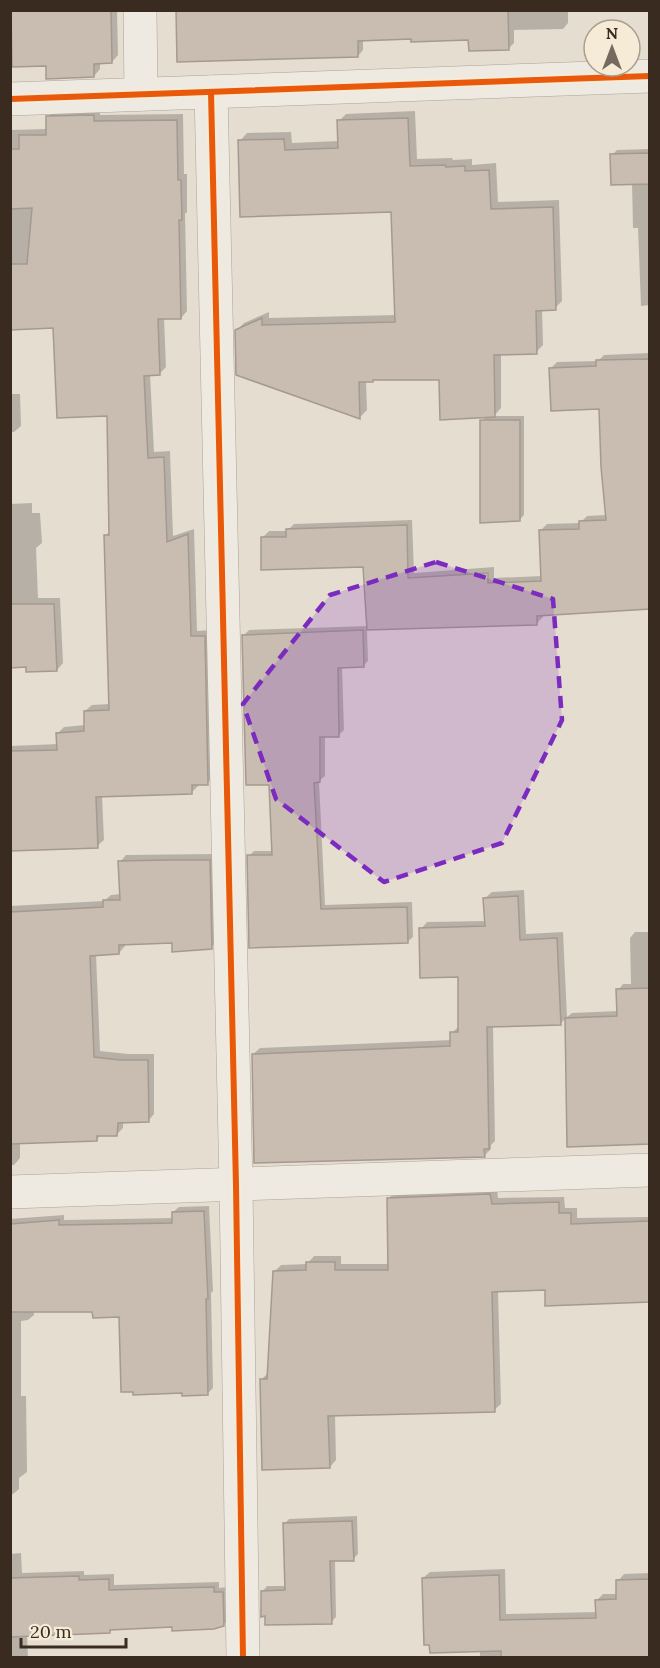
<svg xmlns="http://www.w3.org/2000/svg" width="660" height="1668" font-family="Lora,serif">
	<rect width="100%" height="100%" fill="#e5ddd0"/>
	<g fill="#0003">
		<polygon points="10,10 117,10 118,55 112,62 100,62 100,69 94,76 47,64 10,48"/>
		<polygon points="177,10 568,10 568,23 563,29 514,30 514,43 509,48 470,38 363,40 363,50 358,56"/>
		<polygon points="100,109 100,115 183,114 184,174 187,174 187,212 185,214 187,311 181,318 164,318 166,367 160,373 150,374 154,452 170,451 173,536 194,529 197,631 211,630 214,777 207,783 198,783 198,786 192,792 102,796 104,840 97,846 10,850 10,746 58,744 58,733 64,727 85,725 85,711 92,705 110,704 105,536 110,531 108,414 54,327 10,328 10,130 47,129 47,117 54,111"/>
		<polygon points="415,111 417,159 452,158 453,160 472,159 472,165 496,163 498,202 559,200 562,301 555,308 542,309 543,345 536,352 501,353 501,408 494,416 524,416 524,515 519,520 482,421 486,416 441,378 375,378 373,380 366,381 367,410 360,417 238,374 237,330 244,323 269,312 269,318 396,315 393,210 240,141 247,133 291,132 292,143 339,141 339,121 346,114"/>
		<polygon points="650,149 650,305 641,306 638,228 633,228 632,183 612,155 617,150"/>
		<polygon points="650,353 650,607 543,614 543,617 537,623 367,629 368,661 363,666 342,666 344,730 339,735 325,736 325,776 319,781 325,905 412,902 413,937 407,942 251,946 249,856 254,851 273,851 270,783 244,635 249,630 368,626 365,565 262,538 269,531 287,531 294,524 412,520 414,573 494,567 494,578 542,576 540,531 547,524 580,523 587,516 607,515 601,407 550,369 557,362 598,361 604,355"/>
		<polygon points="10,394 20,394 21,426 14,432 10,432"/>
		<polygon points="32,503 32,513 40,513 42,543 36,548 38,598 60,598 63,663 57,670 27,665 10,666 10,504"/>
		<polygon points="216,854 218,941 211,947 173,942 125,943 125,946 119,953 96,954 100,1051 128,1054 154,1054 154,1114 148,1121 123,1121 123,1128 117,1134 102,1134 96,1140 20,1142 20,1158 14,1165 10,1165 10,906 104,901 111,895 121,894 120,862 126,855"/>
		<polygon points="524,890 526,934 563,932 567,1017 572,1013 618,1011 618,990 623,984 631,984 630,938 635,932 650,932 650,1143 568,1145 566,1018 561,1023 493,1025 495,1141 491,1145 491,1149 485,1155 253,1054 260,1048 452,1040 452,1033 459,1026 459,976 421,929 427,922 486,921 485,898 492,892"/>
		<polygon points="497,1188 498,1198 564,1197 565,1208 577,1208 577,1218 648,1217 648,1253 546,1289 498,1291 501,1404 494,1410 335,1415 336,1460 330,1467 261,1380 268,1373 274,1272 281,1265 307,1264 314,1256 341,1256 341,1264 390,1264 389,1198 395,1192"/>
		<polygon points="209,1206 213,1291 211,1293 213,1388 207,1394 120,1315 94,1310 34,1310 34,1315 28,1320 21,1321 21,1396 26,1396 27,1472 19,1478 19,1489 13,1494 10,1494 10,1219 64,1215 64,1220 173,1218 173,1212 179,1207"/>
		<polygon points="357,1516 358,1554 353,1559 335,1560 336,1617 331,1622 262,1592 267,1586 286,1586 284,1524 289,1519"/>
		<polygon points="21,1553 22,1573 84,1571 84,1575 114,1574 114,1585 219,1582 219,1588 228,1587 229,1619 223,1625 113,1628 110,1632 27,1635 28,1658 10,1658 10,1554"/>
		<polygon points="505,1569 506,1614 597,1612 596,1601 603,1594 617,1594 618,1581 624,1574 650,1573 650,1658 480,1658 480,1650 423,1578 430,1572"/>
	</g>
	<g fill="#c9bcb1" stroke="#a6998f" stroke-width="1.5">
		<polygon points="11,10 111,10 112,63 94,64 94,77 46,79 46,66 12,67"/>
		<polygon points="176,10 508,10 509,50 469,51 468,40 411,42 411,39 358,41 358,57 177,62"/>
		<polygon points="94,115 94,121 177,120 178,180 181,180 182,220 179,220 181,319 158,319 160,375 144,376 148,458 164,457 167,542 188,534 191,636 205,636 208,785 192,785 192,794 96,797 98,848 10,851 10,751 57,750 56,733 84,731 84,711 109,710 104,535 109,535 107,416 57,418 53,328 10,330 10,264 27,264 32,208 10,209 10,149 19,149 19,135 46,135 46,116"/>
		<polygon points="408,118 410,166 445,165 446,167 465,166 465,171 489,170 491,209 553,207 556,310 536,311 537,354 494,355 495,417 440,420 439,380 373,380 373,382 359,382 360,419 236,375 235,330 262,318 262,325 395,322 391,212 240,217 238,140 284,139 285,150 338,148 337,120"/>
		<polygon points="650,153 650,184 611,185 610,154"/>
		<polygon points="650,359 650,609 537,616 537,625 367,630 363,567 261,570 261,537 286,537 286,529 407,525 408,578 488,573 488,583 541,581 539,530 579,529 579,521 606,520 601,467 599,409 551,411 549,368 596,366 596,360"/>
		<polygon points="480,420 520,420 520,521 480,523"/>
		<polygon points="10,604 54,604 57,671 26,672 26,667 10,668"/>
		<polygon points="363,630 364,667 338,668 339,737 320,737 320,782 314,783 321,909 407,907 408,943 249,948 247,855 272,855 269,785 246,785 242,635"/>
		<polygon points="169,860 210,860 212,949 172,952 172,943 119,945 119,954 90,956 94,1057 120,1060 148,1060 149,1122 118,1123 117,1136 97,1136 97,1141 10,1144 10,912 103,907 103,900 120,900 118,861"/>
		<polygon points="518,896 520,940 557,938 561,1025 487,1027 489,1149 484,1149 485,1157 254,1163 252,1054 450,1046 450,1032 458,1032 458,977 420,978 419,928 485,926 483,898"/>
		<polygon points="650,988 650,1144 567,1147 565,1018 617,1016 616,989"/>
		<polygon points="490,1194 492,1204 559,1202 559,1213 571,1213 571,1224 650,1221 650,1302 545,1306 545,1290 492,1292 495,1412 328,1416 330,1468 262,1470 260,1379 267,1379 273,1271 306,1270 306,1262 335,1262 335,1270 388,1270 387,1198"/>
		<polygon points="204,1211 208,1299 206,1299 208,1395 182,1396 182,1393 133,1395 133,1392 121,1392 119,1317 93,1318 92,1312 10,1312 10,1224 59,1220 59,1225 172,1223 172,1212"/>
		<polygon points="352,1521 354,1561 330,1561 332,1624 265,1625 265,1616 261,1617 261,1591 285,1590 283,1523"/>
		<polygon points="499,1575 500,1620 596,1618 595,1600 616,1599 616,1580 650,1579 650,1658 501,1658 501,1651 430,1653 429,1645 424,1645 422,1578"/>
		<polygon points="79,1576 79,1580 109,1579 109,1590 214,1587 214,1592 223,1592 224,1626 214,1629 172,1631 172,1627 110,1630 110,1633 10,1637 10,1578"/>
	</g>
	<g fill="none" stroke-linecap="round" stroke-linejoin="round">
		<g stroke="#aba398" stroke-width="34">
			<g id="minor">
				<polyline points="140,10 141,94"/>
				<polyline points="211,92 236,1185 243,1658"/>
				<polyline points="10,99 650,76"/>
				<polyline points="10,1192 650,1170"/>
			</g>
		</g>
		<use href="#minor" stroke="#eee9e1" stroke-width="33"/>
		<g stroke="#f5ebd7" stroke-width="10">
			<g id="cycleway">
				<polyline points="211,92 236,1185 243,1658"/>
				<polyline points="10,99 650,76"/>
			</g>
		</g>
		<use href="#cycleway" stroke="#e8590c" stroke-width="6"/>
	</g>
	<path fill="#7b2cbf" fill-opacity="0.2" stroke="#7b2cbf" stroke-width="4.5" stroke-dasharray="12 8" stroke-linejoin="round" d="M436,562L553,599L562,720L502,843L384,882L276,799L243,704L330,595Z"/>
	<rect width="660" height="1668" fill="none" stroke="#3a2b20" stroke-width="24"/>
	<g transform="translate(612 48)"><circle r="28" fill="#f5ebd7" stroke="#aa9e8e" stroke-width="1.5"/>
	<path d="M0-4.5L10 22L0 15L-10 22Z" fill="#76695e"/>
	<text y="-9" font-size="16" font-weight="bold" text-anchor="middle" fill="#3a2b20">N</text>
	</g>
	<path d="M21 1638v9h105v-9" fill="none" stroke="#3a2b20" stroke-width="3"/>
	<text x="30" y="1638" font-size="18" fill="#3a2b20" stroke="#f5ebd7" stroke-width="4.5" paint-order="stroke">20 m</text>
</svg>
